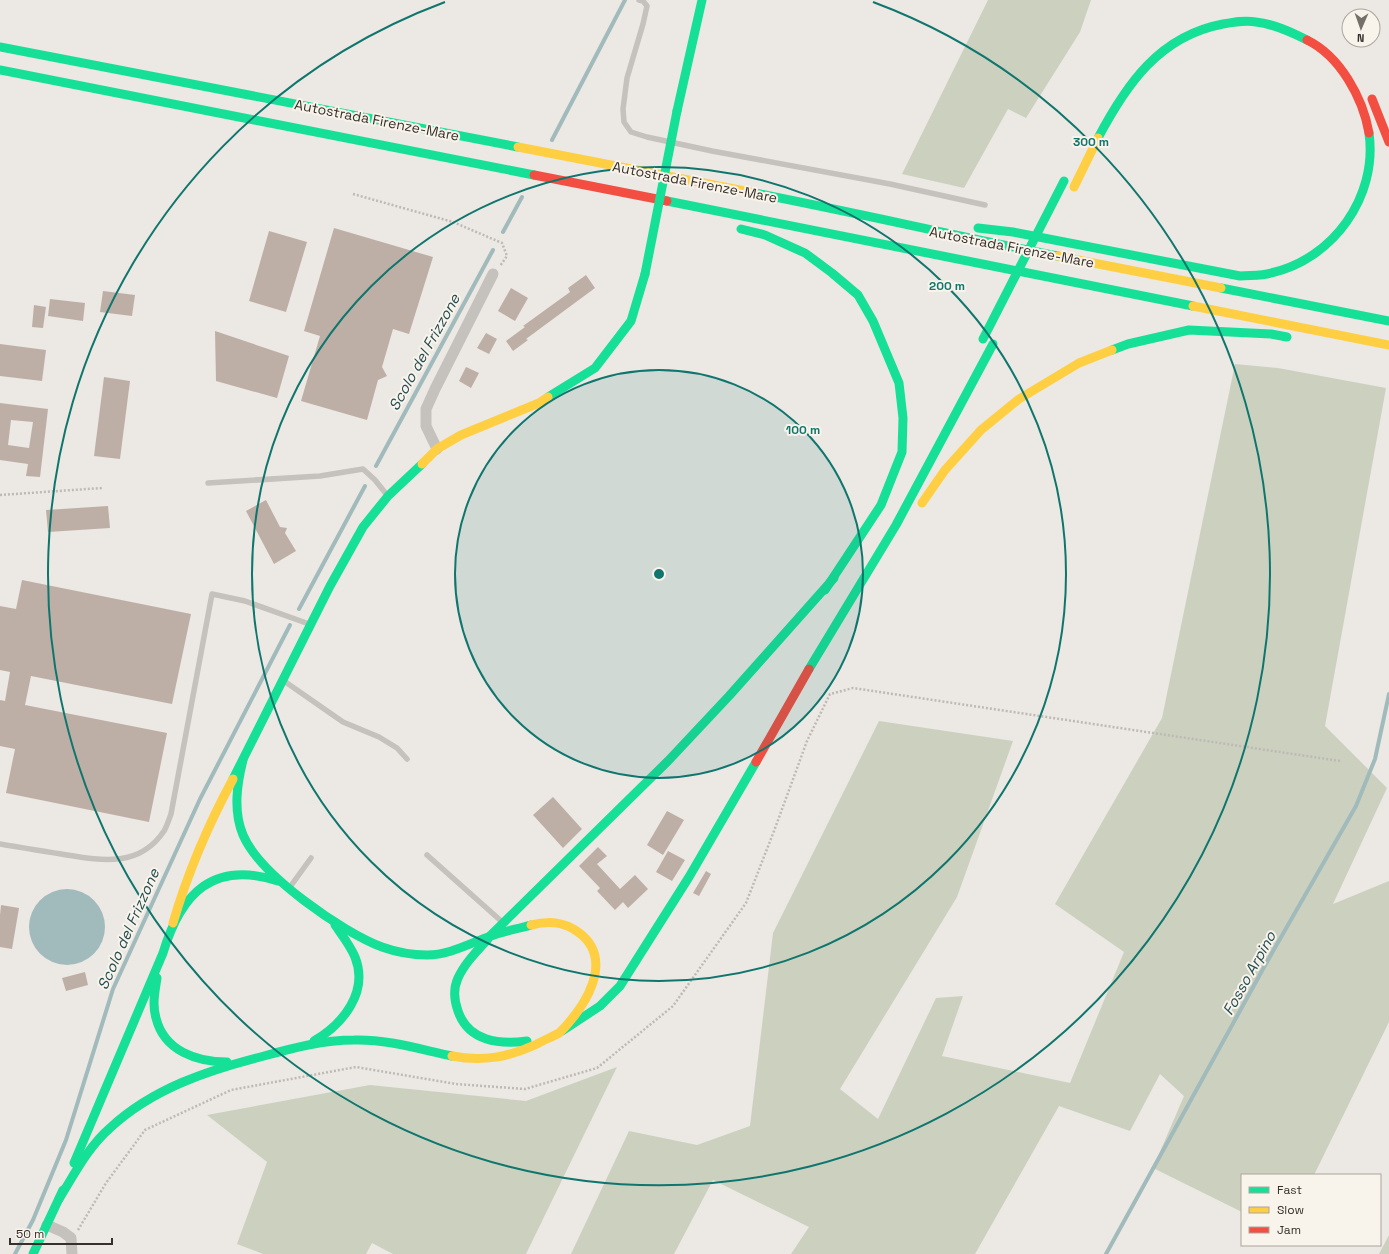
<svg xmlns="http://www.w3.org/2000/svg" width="1389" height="1254" font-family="'Space Grotesk',sans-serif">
	<rect width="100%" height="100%" fill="#ece8e3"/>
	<g fill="#ccd1bf">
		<polygon points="988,0 1091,0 1080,32 1026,118 1008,109 964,188 902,174"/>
		<polygon points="1235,364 1278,368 1386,388 1325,726 1387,788 1333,904 1389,881 1389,1022 1314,1175 1242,1175 1242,1212 1153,1168 1184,1096 1160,1074 1130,1131 1059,1106 975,1254 791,1254 809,1227 713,1180 674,1254 571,1254 629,1131 697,1145 750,1126 773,933 879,721 1013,741 957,897 840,1089 878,1119 936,998 963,996 942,1056 1070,1083 1124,952 1055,904 1162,718"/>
		<polygon points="617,1067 526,1254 393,1254 372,1243 366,1254 263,1254 237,1244 267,1162 207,1115 370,1085 526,1101"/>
		<polygon points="1389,1235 1389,1254 1379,1254"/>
	</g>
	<circle fill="#a1babb" cx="67" cy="927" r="38"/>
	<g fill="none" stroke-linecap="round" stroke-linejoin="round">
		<g stroke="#a1babb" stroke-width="4">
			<polyline points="552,140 625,0"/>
			<polyline points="503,232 522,197"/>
			<polyline points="376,466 493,250"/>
			<polyline points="299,609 365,486"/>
			<polyline points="15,1254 33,1220 66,1140 113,989 140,930 200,799 290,625"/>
			<polyline points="1106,1254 1268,960 1356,806 1375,759 1389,694"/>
		</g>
	</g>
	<g fill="#beafa6" fill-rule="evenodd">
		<polygon points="334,228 433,257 409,334 393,329 382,367 387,376 378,380 367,420 301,401 320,336 304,331"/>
		<polygon points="269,231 307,242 286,312 249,301"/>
		<polygon points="586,275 595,288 526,339 528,340 513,351 506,341 525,327 523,326 570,292 568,288"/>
		<polygon points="511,288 528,298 515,321 498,311"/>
		<polygon points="103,291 135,295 132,316 100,312"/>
		<polygon points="50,299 85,303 83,321 48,316"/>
		<polygon points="34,305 46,307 43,328 32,327"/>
		<polygon points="215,331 289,356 277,398 216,381"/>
		<polygon points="486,333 497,339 489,354 477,348"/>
		<polygon points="0,344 46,350 42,381 0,376"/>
		<polygon points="466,367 479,373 471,388 459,381"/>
		<polygon points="104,377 130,381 120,459 94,456"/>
		<path d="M0,403L48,409L40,477L26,476L28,464L0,460ZM11,420L33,422L29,448L8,445Z"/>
		<polygon points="266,500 280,527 287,528 285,533 296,551 274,564 246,511"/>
		<polygon points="108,506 110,528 48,532 46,510"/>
		<polygon points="22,580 191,614 172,704 31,676 25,705 167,733 149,822 6,793 15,749 0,746 0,700 5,701 10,672 0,670 0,606 16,609"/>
		<polygon points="553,797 582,829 563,848 533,815"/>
		<polygon points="667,811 684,820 663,855 647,845"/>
		<polygon points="598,847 607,856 597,864 620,889 635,875 648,889 628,908 623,902 615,910 597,891 600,888 579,866"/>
		<polygon points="668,851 685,860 672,881 656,872"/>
		<polygon points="706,871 711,874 699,896 693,893"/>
		<polygon points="1,905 19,908 12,949 0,947 0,915"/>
		<polygon points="85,972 88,985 66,991 62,978"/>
	</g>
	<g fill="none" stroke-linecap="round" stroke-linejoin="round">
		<g stroke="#beb9b5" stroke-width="2.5" stroke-dasharray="2 2" stroke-linecap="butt">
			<polyline points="353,194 453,222 502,243 507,256 500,266"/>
			<polyline points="0,495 102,488"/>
			<polyline points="78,1230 106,1183 145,1130 231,1090 356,1067 456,1084 525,1089 597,1068 673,1006 746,903 774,831 807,741 830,694 853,688 1340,761"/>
		</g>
		<g stroke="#c5c1bc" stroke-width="5.5">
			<polyline points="639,0 643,1 647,6 643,24 627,78 623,109 624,122 631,132 647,137 712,151 890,184 985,205"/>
			<polyline points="208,483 320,476 363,469 375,480 387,495"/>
			<polyline points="284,681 343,722 379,737 397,748 407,759"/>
			<path d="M0,844C22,848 44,851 67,855C103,861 140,867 164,831C167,826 169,819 171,814L212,594L245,601L309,624"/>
			<polyline points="427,855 500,920"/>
			<polyline points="290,887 311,858"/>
		</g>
		<g stroke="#c5c1bc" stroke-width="11">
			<polyline points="437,449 426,426 426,409 435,389 493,274"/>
			<polyline points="47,1225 63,1232 71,1238 72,1254"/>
		</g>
		<g stroke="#16e098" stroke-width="9">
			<polyline points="0,47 518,147"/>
			<polyline points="0,70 534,175"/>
			<polyline points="677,111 702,0"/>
			<path d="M1098,138C1126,85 1159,36 1223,24C1234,22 1245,20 1256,22C1274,24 1291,32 1307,40"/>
			<path d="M755,193C857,213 957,236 1058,256"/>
			<polyline points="667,201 1193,306"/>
			<path d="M978,228L1013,232L1240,276C1250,275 1261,276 1271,273C1333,259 1378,197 1369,133"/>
			<polyline points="741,229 765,235 805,253 832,273 858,295 873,321 899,383 903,418 902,452 881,505 825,590"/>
			<polyline points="1221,288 1389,321"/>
			<polyline points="1112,350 1128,344 1189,330 1271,334 1287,337"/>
			<polyline points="548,397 595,368 631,321 645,274"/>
			<polyline points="809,669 896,525 993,344"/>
			<path d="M243,760C237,784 233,811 243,835C260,875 342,932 382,947C396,952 412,955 427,955C450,955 470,943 491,936C504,931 518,929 531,925"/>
			<polyline points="233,779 330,586 363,527 388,496 422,464"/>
			<polyline points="490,936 668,761 729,696 834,578"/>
			<path d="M488,939C477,951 465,963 458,978C453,989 454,1000 458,1011C468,1041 499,1045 527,1041"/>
			<path d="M157,978C155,991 152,1005 156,1018C164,1051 197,1062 227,1062"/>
			<polyline points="562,1031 600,1006 620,986 689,877 756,762"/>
			<path d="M314,1041C343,1024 369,992 355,957C350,945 342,935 335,925"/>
			<path d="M74,1163L163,953C181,893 213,860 278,881"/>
			<path d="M59,1199C74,1175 88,1147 110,1128C153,1088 209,1070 264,1056C293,1048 323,1040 354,1040C387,1039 419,1049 452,1056"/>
			<polyline points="33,1254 63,1190"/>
		</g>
		<g stroke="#ffcf43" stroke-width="9">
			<polyline points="518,147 755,193"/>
			<polyline points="1074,187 1098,138"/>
			<polyline points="1058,256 1221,288"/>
			<polyline points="1193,306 1389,345"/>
			<polyline points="422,464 437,449 461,435 539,403 548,397"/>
			<polyline points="922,503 945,470 981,430 1019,399 1079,363 1112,350"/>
			<path d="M173,923C188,872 208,825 233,779"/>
			<path d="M452,1056C483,1062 509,1057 537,1044C544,1040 552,1037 559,1033C565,1028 570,1021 575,1015C594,990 609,954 578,932C563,921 548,921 531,925"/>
		</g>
		<g stroke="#f24e42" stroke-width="9">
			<path d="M1307,40C1340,56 1363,98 1369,133"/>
			<polyline points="1372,99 1389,142"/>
			<polyline points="534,175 667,201"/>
			<polyline points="756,762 809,669"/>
		</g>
		<g stroke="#16e098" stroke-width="9">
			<polyline points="645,274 677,111"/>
			<polyline points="983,339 1064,181"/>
		</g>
	</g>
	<circle cx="659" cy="574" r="204" fill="#0f766e" fill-opacity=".12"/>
	<g fill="none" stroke="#0f766e" stroke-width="2">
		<circle cx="659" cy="574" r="204"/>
		<circle cx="659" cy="574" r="407"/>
		<path d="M873 2A611 611 0 1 1 445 2"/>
	</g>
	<g text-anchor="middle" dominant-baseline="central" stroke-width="4" stroke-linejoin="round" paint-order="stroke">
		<g font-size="14" fill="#362f2a" stroke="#f8f3eb">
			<text transform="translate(377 120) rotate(11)">Autostrada Firenze-Mare</text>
			<text transform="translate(695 182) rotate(11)">Autostrada Firenze-Mare</text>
			<text transform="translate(1012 247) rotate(11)">Autostrada Firenze-Mare</text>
		</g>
		<g font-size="15" font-style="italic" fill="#244d53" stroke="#f8f3eb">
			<text transform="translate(424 352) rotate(-61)">Scolo del Frizzone</text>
			<text transform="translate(128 929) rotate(-66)">Scolo del Frizzone</text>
			<text transform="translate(1249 973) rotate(-61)">Fosso Arpino</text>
		</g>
	</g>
	<circle cx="659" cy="574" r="6" fill="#0f766e" stroke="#f8f3eb" stroke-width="2"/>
	<g font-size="12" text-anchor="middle" font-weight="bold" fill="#0f766e" stroke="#f8f3eb" stroke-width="4" stroke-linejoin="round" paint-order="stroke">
		<text x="1091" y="146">300 m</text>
		<text x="947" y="290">200 m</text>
		<text x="803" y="434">100 m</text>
	</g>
	<rect x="1241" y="1174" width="140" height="72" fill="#f8f3eb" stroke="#aaa59e"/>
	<rect x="1249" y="1187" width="20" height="6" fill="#16e098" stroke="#aaa59e"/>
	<text x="1277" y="1194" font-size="12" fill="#362f2a">Fast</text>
	<rect x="1249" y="1207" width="20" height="6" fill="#ffcf43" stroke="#aaa59e"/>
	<text x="1277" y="1214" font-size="12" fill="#362f2a">Slow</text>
	<rect x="1249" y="1227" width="20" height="6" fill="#f24e42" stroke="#aaa59e"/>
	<text x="1277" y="1234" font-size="12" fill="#362f2a">Jam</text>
	<g transform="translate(1361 28) rotate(182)"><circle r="19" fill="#f8f3eb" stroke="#aaa59e"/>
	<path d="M0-3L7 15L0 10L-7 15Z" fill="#76706b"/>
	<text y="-6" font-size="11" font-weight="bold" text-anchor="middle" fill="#362f2a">N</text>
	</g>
	<path d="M10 1238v6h102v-6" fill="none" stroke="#362f2a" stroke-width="2"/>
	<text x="16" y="1238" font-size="12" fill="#362f2a" stroke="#f8f3eb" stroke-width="3" paint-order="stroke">50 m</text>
</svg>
